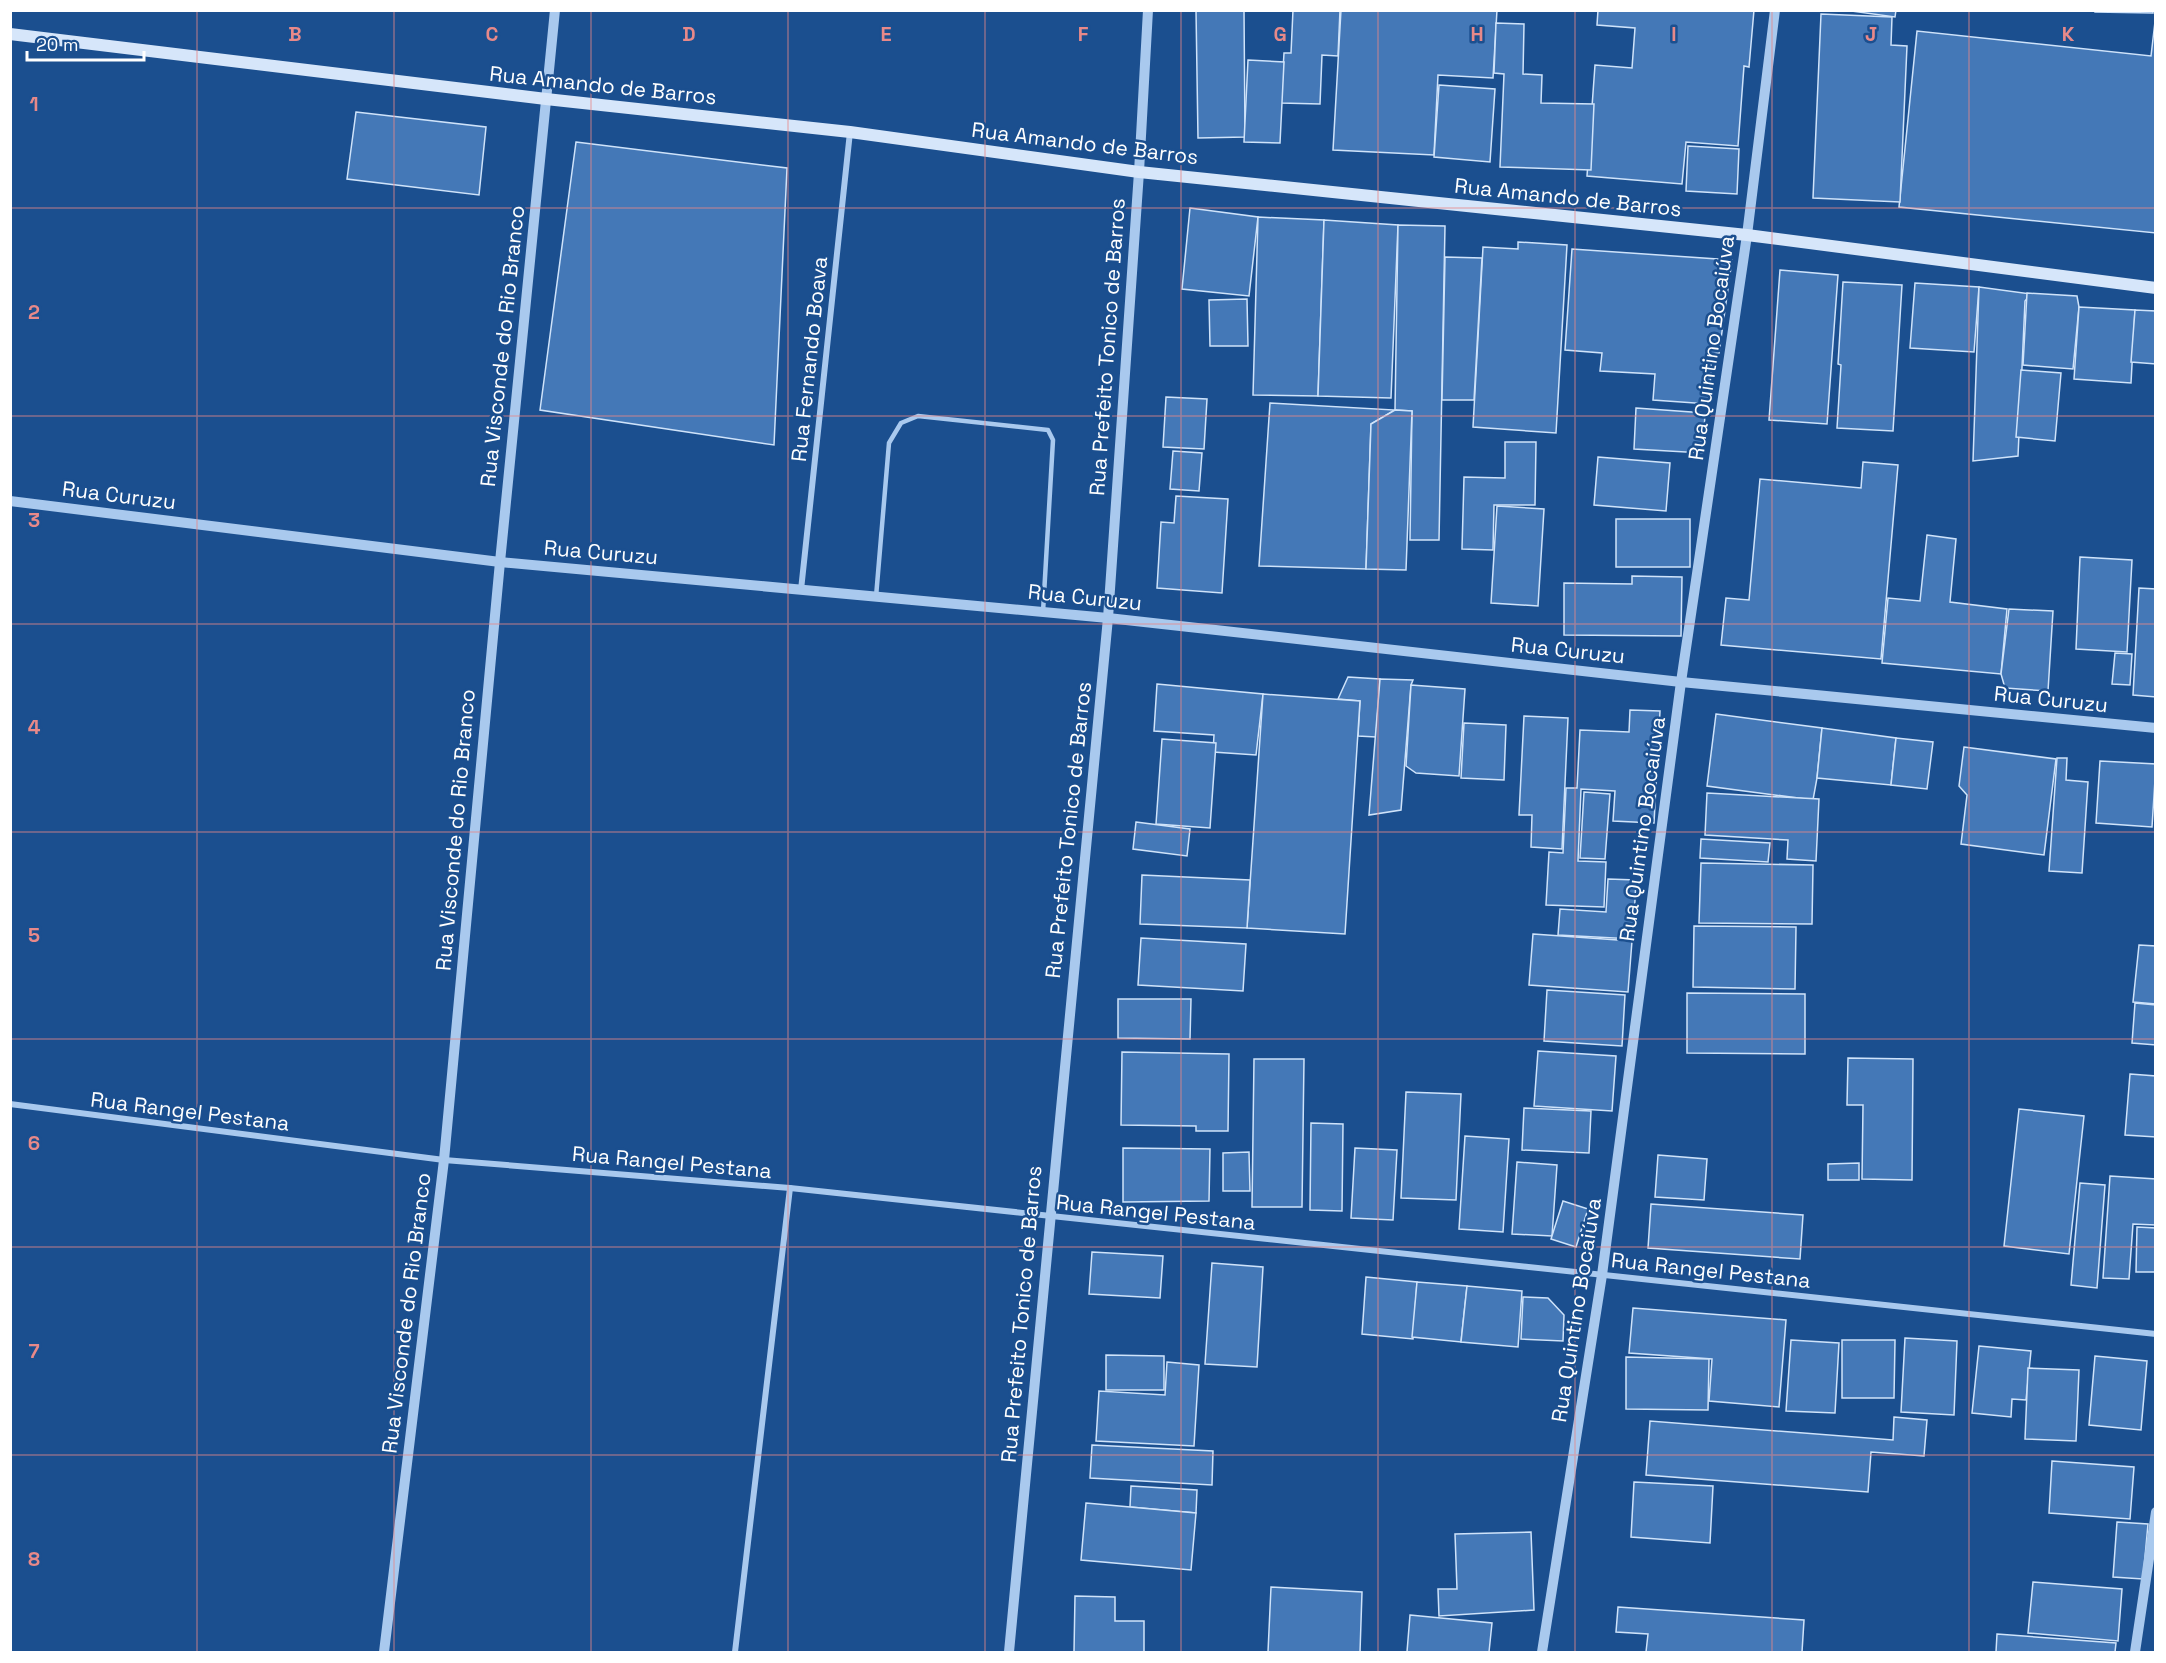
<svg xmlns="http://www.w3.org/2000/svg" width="2166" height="1663" font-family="'Space Grotesk',sans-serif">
	<rect width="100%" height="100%" fill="#1b4f8f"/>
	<g fill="#4478b7" stroke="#cfe3fa" stroke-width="1.5">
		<polygon points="1196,10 1244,10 1245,137 1198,138"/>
		<polygon points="1293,10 1340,10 1338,56 1322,55 1320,104 1281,103 1284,53 1291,53"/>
		<polygon points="1341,10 1497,10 1493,78 1438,75 1434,155 1333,150"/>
		<polygon points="1598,10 1754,10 1749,67 1744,66 1738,146 1686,142 1682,184 1587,176 1595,65 1632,68 1635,28 1597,25"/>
		<polygon points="1844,10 1896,10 1895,17"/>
		<polygon points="2095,10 2153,10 2153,13 2095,12"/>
		<polygon points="2156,13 2156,233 1899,207 1917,31 2151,56"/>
		<polygon points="1821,14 1892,17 1891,45 1907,46 1900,202 1813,198"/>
		<polygon points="1496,23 1524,24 1523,74 1542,75 1541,103 1594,104 1591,170 1500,167 1504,74 1494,73"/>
		<polygon points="1248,60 1284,62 1280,143 1244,142"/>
		<polygon points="1439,85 1495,89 1490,162 1434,157"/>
		<polygon points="356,112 486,127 479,195 347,179"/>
		<polygon points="576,142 787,168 774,445 540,410"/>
		<polygon points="1688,146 1739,149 1737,194 1686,191"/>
		<polygon points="1190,208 1258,217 1249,296 1182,289"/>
		<polygon points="1258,217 1324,220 1318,396 1253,395"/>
		<polygon points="1324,220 1398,225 1391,398 1318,396"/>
		<polygon points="1398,225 1445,226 1439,540 1410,540 1412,411 1395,410"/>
		<polygon points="1518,242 1567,245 1556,433 1473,427 1483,247 1518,249"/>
		<polygon points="1572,249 1732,260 1719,353 1712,354 1709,404 1653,400 1655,374 1600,371 1602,353 1565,350"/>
		<polygon points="1445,257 1482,258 1474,400 1442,400"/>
		<polygon points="1780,270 1838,275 1827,424 1769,420"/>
		<polygon points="1843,282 1902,285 1893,431 1837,428 1841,365 1838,364"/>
		<polygon points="1915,283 1979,287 1974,352 1910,348"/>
		<polygon points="1979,287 2031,294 2025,301 2018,456 1973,461"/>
		<polygon points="2027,293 2077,296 2079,307 2073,369 2023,365"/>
		<polygon points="1247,299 1248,346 1210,346 1209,300"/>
		<polygon points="2079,307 2135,310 2131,383 2074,379"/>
		<polygon points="2135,310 2156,311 2156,364 2131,362"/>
		<polygon points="2021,370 2061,373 2055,441 2016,437"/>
		<polygon points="1166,397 1207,399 1204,449 1163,447"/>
		<polygon points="1270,403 1395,410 1371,424 1366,569 1259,566"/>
		<polygon points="1636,408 1705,413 1703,453 1634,449"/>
		<polygon points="1395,410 1412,411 1406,570 1366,569 1371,424"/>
		<polygon points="1505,442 1536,442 1535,505 1494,505 1493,550 1462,549 1464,477 1505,478"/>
		<polygon points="1173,451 1202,453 1199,491 1170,489"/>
		<polygon points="1598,457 1670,463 1666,511 1594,505"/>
		<polygon points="1863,462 1898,465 1881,659 1721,645 1726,598 1749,600 1760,479 1861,488"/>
		<polygon points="1176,496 1228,499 1222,593 1157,588 1161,522 1174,523"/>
		<polygon points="1497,506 1544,509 1538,606 1491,603"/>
		<rect x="1616" y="519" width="74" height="48"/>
		<polygon points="1927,535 1956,539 1950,602 2007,609 2001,674 1882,663 1888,598 1920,601"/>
		<polygon points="2080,557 2132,560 2127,652 2076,649"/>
		<polygon points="1632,576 1682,577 1681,636 1564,635 1564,583 1632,584"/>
		<polygon points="2139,588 2156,589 2156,697 2133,695"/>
		<polygon points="2009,609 2053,611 2048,691 2005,688 2001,674"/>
		<polygon points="2115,653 2132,654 2130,685 2112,684"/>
		<polygon points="1348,677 1380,679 1376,737 1358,736 1360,701 1338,699"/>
		<polygon points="1380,679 1413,680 1411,685 1401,810 1369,815"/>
		<polygon points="1157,684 1263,694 1256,755 1213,752 1214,735 1154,731"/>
		<polygon points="1411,685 1465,689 1459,776 1416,773 1406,766"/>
		<polygon points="1263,694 1360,701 1345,934 1247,928"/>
		<polygon points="1630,710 1660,711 1654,823 1613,821 1615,791 1581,789 1578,861 1606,862 1604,907 1546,905 1549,852 1563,853 1566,788 1577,788 1580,730 1629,732"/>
		<polygon points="1716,714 1822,728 1817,778 1813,800 1707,786"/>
		<polygon points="1524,716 1568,718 1562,849 1531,847 1532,815 1519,815"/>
		<polygon points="1464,723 1506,725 1504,780 1461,778"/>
		<polygon points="1822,728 1896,738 1891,785 1817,778"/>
		<polygon points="1896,738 1933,742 1927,789 1891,785"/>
		<polygon points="1162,739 1216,743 1210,828 1156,824"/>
		<polygon points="1964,747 2056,759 2044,855 1961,844 1967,795 1959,786"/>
		<polygon points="2057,758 2067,758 2066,780 2088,782 2082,873 2049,871"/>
		<polygon points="2100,761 2156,764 2152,827 2096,823"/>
		<polygon points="1584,792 1610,794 1605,859 1580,858"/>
		<polygon points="1707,793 1819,799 1816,861 1787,859 1788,840 1705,835"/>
		<polygon points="1136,822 1190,829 1187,856 1133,849"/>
		<polygon points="1701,839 1770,843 1768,862 1700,858"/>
		<polygon points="1701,863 1813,865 1812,924 1699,923"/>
		<polygon points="1142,875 1250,880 1247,928 1140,924"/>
		<polygon points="1608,879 1636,880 1633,939 1558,935 1560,909 1606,912"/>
		<polygon points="1694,926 1796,927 1795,989 1693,987"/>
		<polygon points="1533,934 1632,941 1628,992 1529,985"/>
		<polygon points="1141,938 1246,944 1243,991 1138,985"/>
		<polygon points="2139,945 2156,946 2156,1004 2133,1002"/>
		<polygon points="1547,990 1625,995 1622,1046 1544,1041"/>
		<polygon points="1687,993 1805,994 1805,1054 1687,1053"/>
		<polygon points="1118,999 1191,999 1190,1039 1118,1038"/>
		<polygon points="2135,1003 2156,1005 2156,1045 2132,1043"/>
		<polygon points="1538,1051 1616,1056 1612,1111 1534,1106"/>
		<polygon points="1122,1052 1229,1054 1228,1131 1196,1131 1196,1126 1121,1125"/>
		<polygon points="1848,1058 1913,1059 1912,1180 1862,1179 1863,1105 1847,1105"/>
		<polygon points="1254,1059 1304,1059 1302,1207 1252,1207"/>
		<polygon points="2130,1074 2156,1076 2156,1137 2125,1135"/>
		<polygon points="1406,1092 1461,1094 1456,1200 1401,1198"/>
		<polygon points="1524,1108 1591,1111 1589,1153 1522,1150"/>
		<polygon points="2019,1109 2084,1116 2069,1254 2004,1246"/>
		<polygon points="1311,1123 1343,1124 1342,1211 1310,1210"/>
		<polygon points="1465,1136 1509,1139 1503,1232 1459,1229"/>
		<polygon points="1123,1148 1210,1149 1209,1201 1123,1202"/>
		<polygon points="1355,1148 1397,1150 1393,1220 1351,1218"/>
		<polygon points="1249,1152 1250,1191 1223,1191 1223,1153"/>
		<polygon points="1658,1155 1707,1159 1704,1200 1655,1197"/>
		<polygon points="1517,1162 1557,1165 1552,1236 1512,1234"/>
		<polygon points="1859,1163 1859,1180 1828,1180 1828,1164"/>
		<polygon points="2110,1176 2156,1179 2156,1225 2133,1224 2129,1279 2103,1278"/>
		<polygon points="2080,1183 2105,1185 2097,1288 2071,1285"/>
		<polygon points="1563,1201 1588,1209 1576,1247 1551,1239"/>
		<polygon points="1651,1204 1803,1215 1800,1259 1648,1248"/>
		<polygon points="2137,1227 2156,1228 2156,1272 2136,1272"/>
		<polygon points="1092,1252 1163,1256 1160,1298 1089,1294"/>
		<polygon points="1212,1263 1263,1267 1257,1367 1205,1364"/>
		<polygon points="1366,1277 1417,1282 1413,1339 1362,1334"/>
		<polygon points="1417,1282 1467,1286 1461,1342 1412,1337"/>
		<polygon points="1467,1286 1522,1291 1518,1347 1461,1342"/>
		<polygon points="1523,1297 1548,1298 1564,1315 1563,1341 1521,1339"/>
		<polygon points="1633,1308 1786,1320 1779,1407 1709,1401 1712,1359 1629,1353"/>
		<polygon points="1905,1338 1957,1341 1954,1415 1901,1412"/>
		<polygon points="1791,1340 1839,1343 1835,1413 1786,1411"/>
		<polygon points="1842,1340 1895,1340 1894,1398 1842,1398"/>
		<polygon points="1979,1346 2031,1351 2026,1400 2012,1399 2011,1417 1972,1413"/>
		<polygon points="1106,1355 1164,1356 1164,1390 1106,1390"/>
		<polygon points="2095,1356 2147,1361 2141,1430 2089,1425"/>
		<polygon points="1626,1357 1709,1359 1708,1410 1626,1409"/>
		<polygon points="1167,1362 1199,1365 1194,1446 1096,1441 1099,1391 1165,1395"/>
		<polygon points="2028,1368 2079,1370 2076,1441 2025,1439"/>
		<polygon points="1894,1417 1927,1420 1924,1456 1871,1452 1868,1492 1646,1475 1650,1421 1893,1440"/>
		<polygon points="1092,1445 1213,1451 1212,1485 1090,1478"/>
		<polygon points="2052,1461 2134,1467 2130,1519 2049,1513"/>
		<polygon points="1634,1482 1713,1486 1710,1543 1631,1537"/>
		<polygon points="1131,1486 1197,1490 1196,1513 1130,1507"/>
		<polygon points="1086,1503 1196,1513 1191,1570 1081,1560"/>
		<polygon points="2117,1522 2148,1524 2143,1579 2113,1577"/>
		<polygon points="1531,1532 1534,1610 1439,1616 1438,1589 1457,1589 1455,1534"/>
		<polygon points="2033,1582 2122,1589 2118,1641 2028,1633"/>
		<polygon points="1271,1587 1362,1592 1360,1652 1268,1652"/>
		<polygon points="1075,1596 1115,1597 1115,1621 1144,1621 1144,1652 1074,1652"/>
		<polygon points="1618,1607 1804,1620 1802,1652 1646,1652 1648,1634 1616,1632"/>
		<polygon points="1410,1615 1492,1623 1489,1652 1407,1652"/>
		<polygon points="1997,1634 2116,1643 2115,1652 1996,1652"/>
	</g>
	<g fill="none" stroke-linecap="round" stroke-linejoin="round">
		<polyline stroke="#a9c9ee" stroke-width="4.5" points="876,597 889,443 901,423 918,416 1048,430 1053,440 1043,612"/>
		<g stroke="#a9c9ee" stroke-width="6">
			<polyline points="801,590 850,132"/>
			<polyline points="10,1104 444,1160 790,1188 2156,1334"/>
			<polyline points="735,1652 790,1188"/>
		</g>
		<g stroke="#a9c9ee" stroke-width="10">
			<polyline points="10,501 500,562 1108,618 1681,682 2156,728"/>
			<polyline points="384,1652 444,1160 500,562 555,10"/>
			<polyline points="1009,1652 1108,618 1139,172 1148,10"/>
			<polyline points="1542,1652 1602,1275 1681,682 1747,235 1775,10"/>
			<polyline points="2135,1652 2156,1512"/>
		</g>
		<polyline stroke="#d6e6fa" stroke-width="12" points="10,34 546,99 850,132 1139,172 1747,235 2156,288"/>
	</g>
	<path fill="none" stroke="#e88989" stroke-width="1.5" stroke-opacity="0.55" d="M197,10V1652M394,10V1652M591,10V1652M788,10V1652M985,10V1652M1181,10V1652M1378,10V1652M1575,10V1652M1772,10V1652M1969,10V1652M10,208H2156M10,416H2156M10,624H2156M10,832H2156M10,1039H2156M10,1247H2156M10,1455H2156"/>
	<g text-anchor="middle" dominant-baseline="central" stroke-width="5" stroke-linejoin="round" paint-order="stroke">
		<g font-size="21" fill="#fff" stroke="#1b4f8f">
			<text transform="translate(603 85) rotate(6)">Rua Amando de Barros</text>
			<text transform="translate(1085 143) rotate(7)">Rua Amando de Barros</text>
			<text transform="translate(1568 197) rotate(6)">Rua Amando de Barros</text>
			<text transform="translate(502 346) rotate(-84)">Rua Visconde do Rio Branco</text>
			<text transform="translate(1107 347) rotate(-86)">Rua Prefeito Tonico de Barros</text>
			<text transform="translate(1711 348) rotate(-82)">Rua Quintino Bocaiúva</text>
			<text transform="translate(809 359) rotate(-84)">Rua Fernando Boava</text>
			<text transform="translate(119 495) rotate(7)">Rua Curuzu</text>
			<text transform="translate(601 552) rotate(5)">Rua Curuzu</text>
			<text transform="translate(1085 597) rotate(6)">Rua Curuzu</text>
			<text transform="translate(1568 650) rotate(6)">Rua Curuzu</text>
			<text transform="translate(2051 699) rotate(6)">Rua Curuzu</text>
			<text transform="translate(1642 829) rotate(-82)">Rua Quintino Bocaiúva</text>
			<text transform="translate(455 830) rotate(-85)">Rua Visconde do Rio Branco</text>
			<text transform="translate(1068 830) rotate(-84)">Rua Prefeito Tonico de Barros</text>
			<text transform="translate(190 1111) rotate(7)">Rua Rangel Pestana</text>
			<text transform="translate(672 1162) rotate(5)">Rua Rangel Pestana</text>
			<text transform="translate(1156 1212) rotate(6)">Rua Rangel Pestana</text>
			<text transform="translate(1711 1270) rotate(6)">Rua Rangel Pestana</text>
			<text transform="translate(1576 1310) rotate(-81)">Rua Quintino Bocaiúva</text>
			<text transform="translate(406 1313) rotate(-83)">Rua Visconde do Rio Branco</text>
			<text transform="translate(1021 1314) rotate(-85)">Rua Prefeito Tonico de Barros</text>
		</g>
	</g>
	<g font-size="20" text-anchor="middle" font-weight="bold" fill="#e88989" stroke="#1b4f8f" stroke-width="5" stroke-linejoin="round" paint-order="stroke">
		<text x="295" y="41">B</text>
		<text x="492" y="41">C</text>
		<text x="689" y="41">D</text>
		<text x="886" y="41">E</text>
		<text x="1083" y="41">F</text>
		<text x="1280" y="41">G</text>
		<text x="1477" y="41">H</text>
		<text x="1674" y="41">I</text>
		<text x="1871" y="41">J</text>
		<text x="2068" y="41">K</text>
		<text x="34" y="111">1</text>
		<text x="34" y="319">2</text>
		<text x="34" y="527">3</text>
		<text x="34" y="734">4</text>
		<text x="34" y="942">5</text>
		<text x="34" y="1150">6</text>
		<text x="34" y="1358">7</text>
		<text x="34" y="1566">8</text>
	</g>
	<rect width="2166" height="1663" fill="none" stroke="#ffffff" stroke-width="24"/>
	<path d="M27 51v9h117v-9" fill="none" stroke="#ffffff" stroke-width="3"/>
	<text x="36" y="51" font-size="18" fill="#ffffff" stroke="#1b4f8f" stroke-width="4.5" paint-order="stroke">20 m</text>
</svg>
